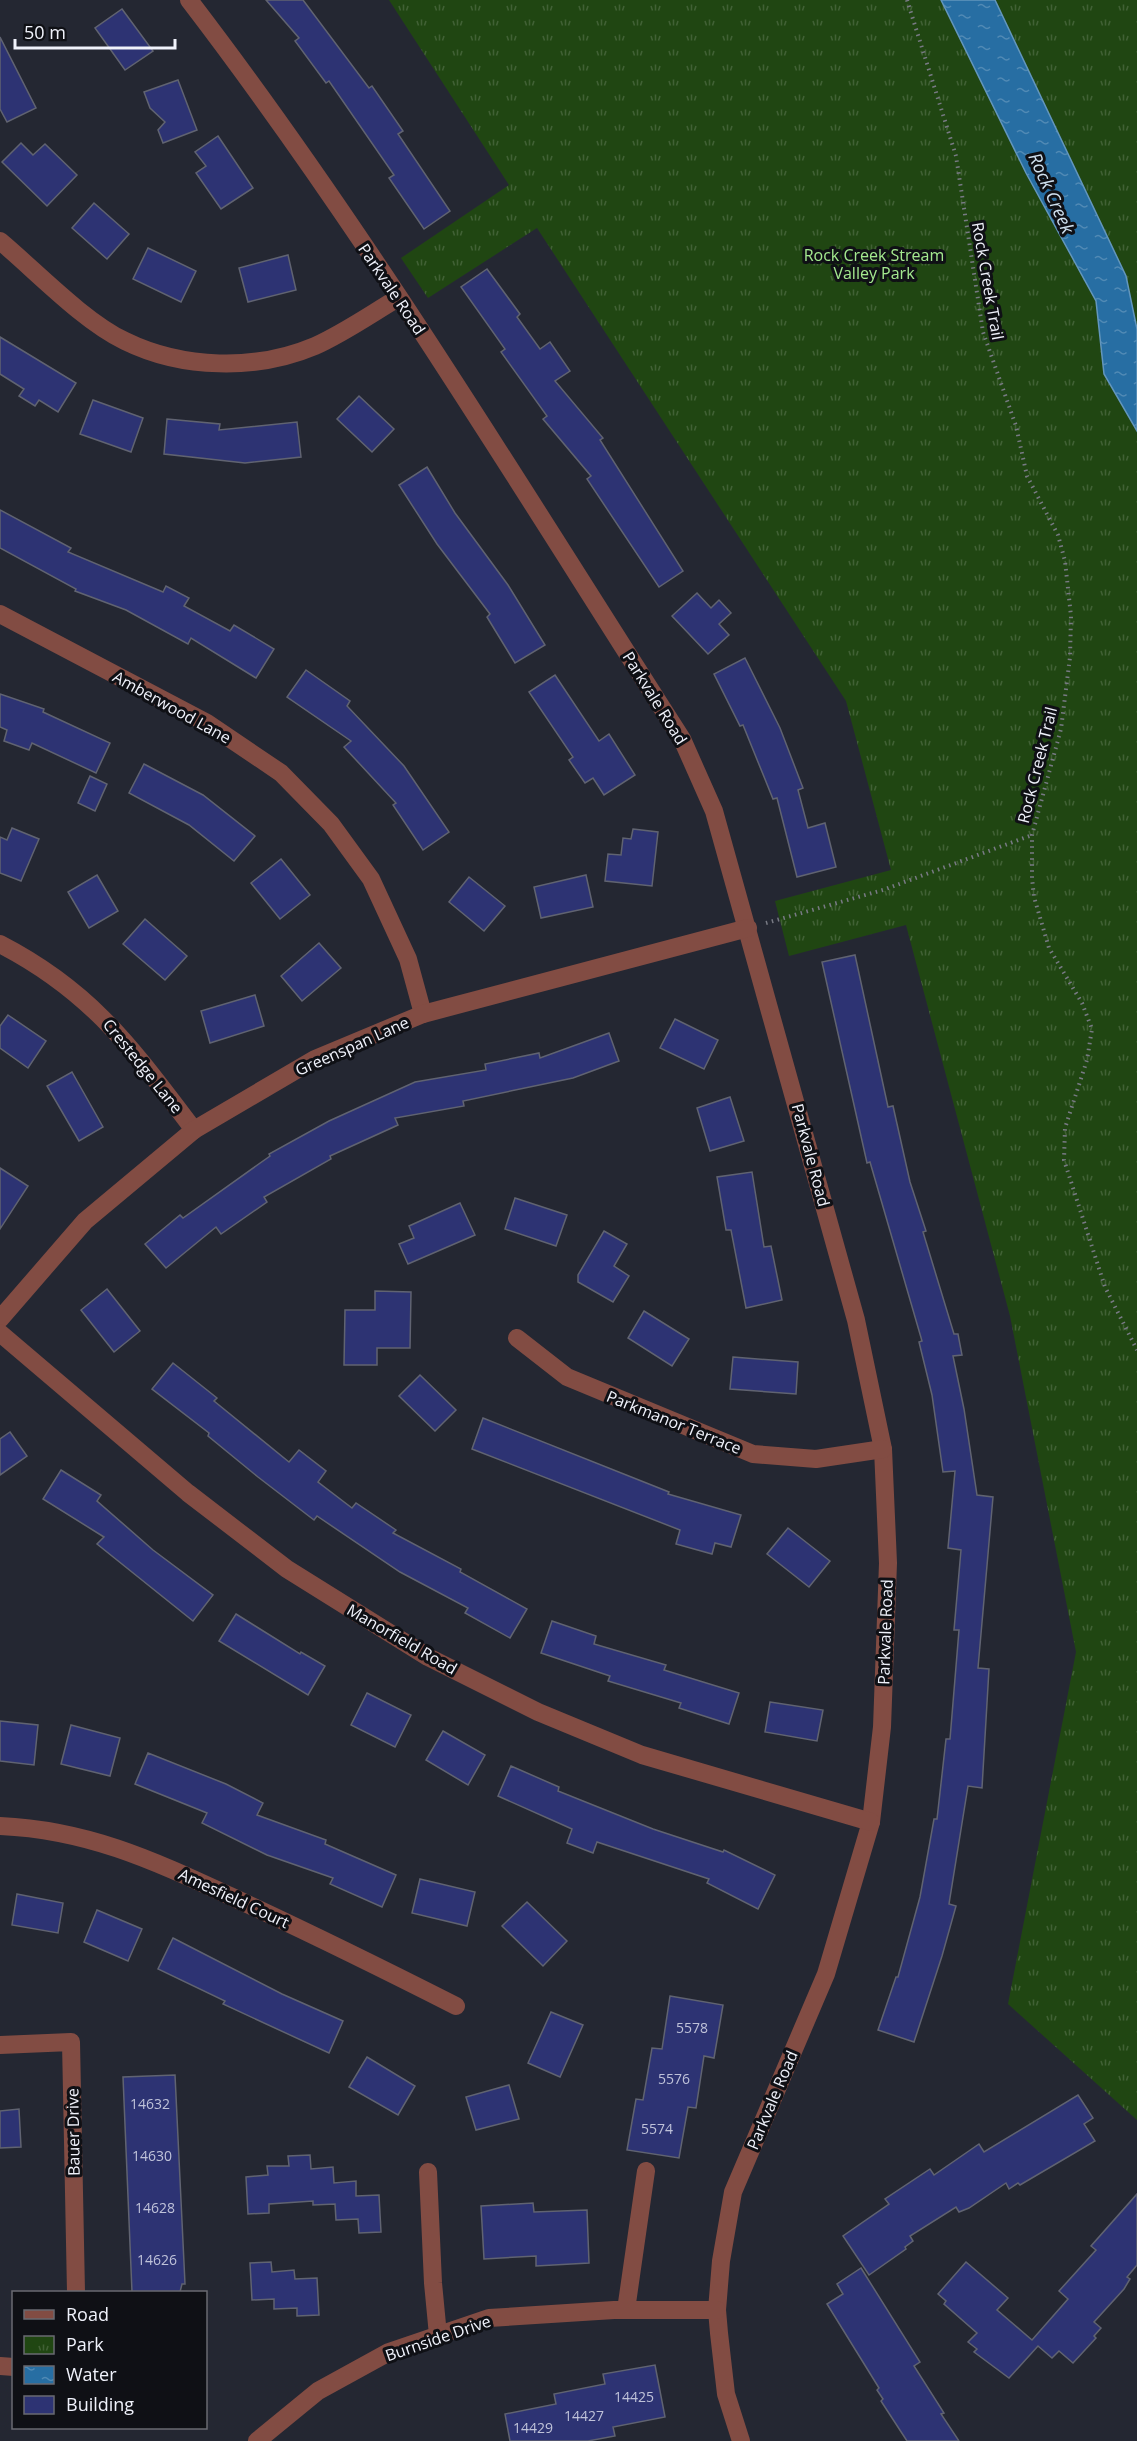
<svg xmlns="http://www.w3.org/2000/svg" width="1137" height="2441" font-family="'Open Sans',sans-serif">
	<defs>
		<pattern id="park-tufts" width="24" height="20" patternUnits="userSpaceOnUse" patternTransform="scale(1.5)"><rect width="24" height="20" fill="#204612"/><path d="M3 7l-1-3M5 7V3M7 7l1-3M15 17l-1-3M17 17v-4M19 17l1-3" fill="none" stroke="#416135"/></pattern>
		<pattern id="water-ripples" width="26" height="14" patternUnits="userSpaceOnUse" patternTransform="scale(1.5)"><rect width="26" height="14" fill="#276ea3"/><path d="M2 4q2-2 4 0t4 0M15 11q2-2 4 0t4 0" fill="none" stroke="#518ab5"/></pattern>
	</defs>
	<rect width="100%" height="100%" fill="#242732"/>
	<polygon fill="url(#park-tufts)" points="389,0 1137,0 1137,2120 1008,2004 1076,1652 1010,1316 906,925 789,956 775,901 891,870 846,701 537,228 428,298 401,258 509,185"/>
	<polygon fill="url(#water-ripples)" stroke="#6396bd" stroke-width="1.5" points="941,0 995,0 1126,276 1137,329 1137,431 1104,374 1096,301 1026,173"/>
	<g fill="#2d3373" stroke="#606371" stroke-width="1.5">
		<polygon points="266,0 303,0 369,88 372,86 403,131 398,134 450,211 424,229 389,178 394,175 329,81 326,83 295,41 299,38"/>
		<polygon points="122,9 153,51 125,70 95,28"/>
		<polygon points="0,37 36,108 7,122 0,109"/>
		<polygon points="178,80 197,130 163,143 158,130 165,122 150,108 144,92"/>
		<polygon points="218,136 253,188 221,209 196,173 206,166 195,152"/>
		<polygon points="21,143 33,155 45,144 77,175 47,206 2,162"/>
		<polygon points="94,203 129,234 107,259 72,228"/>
		<polygon points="148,248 196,271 181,302 133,279"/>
		<polygon points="288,255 296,290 248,302 239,268"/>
		<polygon points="487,269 520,314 517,317 540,349 550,342 570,371 555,381 603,438 600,440 683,571 659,587 587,479 591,476 543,419 547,416 501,352 505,349 461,287"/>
		<polygon points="0,337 76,383 58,412 39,400 35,406 19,396 24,389 0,374"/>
		<polygon points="359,396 394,429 372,452 337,419"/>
		<polygon points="93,400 143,418 131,452 80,434"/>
		<polygon points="167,419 220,424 219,430 297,422 301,457 245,463 164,454"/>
		<polygon points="427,467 455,513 508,585 545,645 515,663 487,617 490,614 437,544 399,485"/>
		<polygon points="0,510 71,548 68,552 163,592 166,586 189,598 184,606 230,631 234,625 274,649 256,678 191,638 188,644 126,610 75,591 76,589 0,548"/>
		<polygon points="697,593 711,608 719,600 731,613 719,624 729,635 708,654 672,616"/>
		<polygon points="745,658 780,728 803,788 798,790 808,828 825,823 836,867 797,877 777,798 773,799 743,725 740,726 714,674"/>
		<polygon points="306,670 350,701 347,706 404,766 449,832 423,850 393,805 396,803 344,747 351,741 287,697"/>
		<polygon points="555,675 599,741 609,734 635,775 604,795 593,778 585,783 569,760 573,757 529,692"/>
		<polygon points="0,694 44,709 43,712 110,743 96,773 32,743 29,750 4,741 7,730 0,727"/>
		<polygon points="144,764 203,795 255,836 234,861 189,825 129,793"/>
		<polygon points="90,776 107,784 95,811 78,803"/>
		<polygon points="12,828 39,839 21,881 0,873 0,837 7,840"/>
		<polygon points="633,829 658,832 652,886 605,881 608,854 621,855 623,838 631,839"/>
		<polygon points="281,859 310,895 280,919 251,883"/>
		<polygon points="97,875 118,911 89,928 68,892"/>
		<polygon points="586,875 593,907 541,918 534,887"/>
		<polygon points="469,877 505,906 484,931 449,902"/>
		<polygon points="145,919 187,956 165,980 123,944"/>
		<polygon points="319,943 341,968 302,1001 281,976"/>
		<polygon points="855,955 888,1107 893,1106 910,1182 926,1231 923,1232 954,1334 958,1334 962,1355 953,1356 964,1409 977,1495 993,1497 978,1668 989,1669 982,1788 968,1786 949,1904 956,1906 942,1956 914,2042 878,2030 896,1977 898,1977 920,1897 934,1819 937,1819 946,1739 950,1739 959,1630 954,1630 961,1550 948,1548 955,1471 943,1472 932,1395 919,1342 922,1341 870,1162 867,1163 822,962"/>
		<polygon points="255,995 264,1026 210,1043 201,1011"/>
		<polygon points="8,1015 46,1041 28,1068 0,1048 0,1026"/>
		<polygon points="675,1019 718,1040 704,1069 660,1048"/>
		<polygon points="609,1033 619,1061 573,1078 463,1101 464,1106 395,1118 398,1125 330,1156 331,1159 264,1197 267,1202 221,1234 216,1227 166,1268 145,1244 180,1215 183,1218 270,1156 269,1154 329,1121 415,1082 486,1070 485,1064 539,1053 540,1058"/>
		<polygon points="72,1072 103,1127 79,1141 47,1086"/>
		<polygon points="730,1097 744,1141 710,1151 697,1108"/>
		<polygon points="0,1168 28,1186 0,1229"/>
		<polygon points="752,1172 764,1247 771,1246 782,1300 746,1308 731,1230 726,1230 717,1177"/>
		<polygon points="515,1198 567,1215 556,1246 505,1229"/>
		<polygon points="460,1203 475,1235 408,1264 399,1244 414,1238 409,1226"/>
		<polygon points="604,1231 627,1244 614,1266 629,1276 613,1302 578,1282 578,1275"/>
		<polygon points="107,1289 140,1331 114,1352 81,1310"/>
		<polygon points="375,1291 411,1292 410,1348 377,1348 377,1365 344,1365 345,1310 375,1310"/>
		<polygon points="644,1311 689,1339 672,1366 628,1338"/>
		<polygon points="733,1357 798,1362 796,1394 730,1389"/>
		<polygon points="173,1363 217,1398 214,1401 289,1462 299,1450 326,1471 318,1482 352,1508 356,1503 396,1530 393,1533 461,1569 460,1572 527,1609 510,1638 465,1613 468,1608 400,1572 317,1516 314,1520 258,1477 208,1436 209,1433 152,1389"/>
		<polygon points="420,1375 456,1410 435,1431 399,1396"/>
		<polygon points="483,1418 669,1492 668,1494 741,1515 731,1547 715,1543 712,1554 676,1544 680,1530 472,1449"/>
		<polygon points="10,1432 27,1456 0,1475 0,1439"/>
		<polygon points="61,1470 101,1495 97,1501 153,1550 213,1595 193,1621 97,1544 104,1537 43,1499"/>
		<polygon points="788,1528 830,1561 809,1587 767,1554"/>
		<polygon points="236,1614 300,1654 301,1652 325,1666 308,1695 219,1641"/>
		<polygon points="552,1621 596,1636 594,1644 666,1665 664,1670 739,1693 729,1724 679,1708 681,1703 608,1681 610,1676 541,1653"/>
		<polygon points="367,1693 411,1715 395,1747 351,1725"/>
		<polygon points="770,1702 823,1710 817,1741 765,1732"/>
		<polygon points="0,1721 38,1725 34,1765 0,1761"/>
		<polygon points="71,1725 120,1738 110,1776 61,1764"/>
		<polygon points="443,1731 485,1755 468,1785 426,1760"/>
		<polygon points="148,1753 226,1784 263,1803 257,1815 326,1840 325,1844 396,1875 382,1907 330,1884 333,1878 267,1855 202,1823 207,1813 135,1784"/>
		<polygon points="511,1766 559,1787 558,1791 653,1829 723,1852 724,1850 775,1875 758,1909 707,1883 709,1879 597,1842 593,1853 567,1843 572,1829 498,1796"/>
		<polygon points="420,1879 475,1892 467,1926 412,1913"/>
		<polygon points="17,1894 63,1903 58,1933 12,1925"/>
		<polygon points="527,1902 567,1941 543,1966 502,1926"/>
		<polygon points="97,1910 142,1929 128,1961 84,1942"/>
		<polygon points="173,1938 282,1994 343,2021 329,2053 223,2004 225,2001 158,1969"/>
		<polygon points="670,1996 723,2005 714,2058 704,2056 696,2108 688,2107 679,2158 627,2150 636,2099 643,2100 652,2048 662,2049"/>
		<polygon points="551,2012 583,2025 560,2077 528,2063"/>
		<polygon points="367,2057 415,2086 398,2115 349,2087"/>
		<polygon points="175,2075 185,2284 182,2284 180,2292 132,2292 123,2077"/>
		<polygon points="509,2085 519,2119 476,2130 466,2097"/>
		<polygon points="1078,2095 1093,2118 1084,2124 1095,2141 1020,2185 1018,2183 1009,2189 1006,2183 969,2208 959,2212 956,2207 910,2236 913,2241 905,2247 906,2249 869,2275 843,2236 889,2204 885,2199 930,2169 934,2175 979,2144 984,2152"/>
		<polygon points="19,2109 21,2147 0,2148 0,2111"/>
		<polygon points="310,2155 311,2169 333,2167 334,2183 356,2181 356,2196 379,2195 381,2232 359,2233 358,2219 336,2220 335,2204 313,2205 313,2201 269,2204 269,2213 248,2214 246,2177 268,2175 267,2166 289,2166 288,2156"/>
		<polygon points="1137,2194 1137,2265 1127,2277 1130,2279 1124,2289 1094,2322 1101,2328 1094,2336 1096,2338 1073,2363 1059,2351 1052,2358 1038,2346 1009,2378 974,2352 977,2349 968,2342 977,2333 944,2304 946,2301 938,2294 966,2262 1008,2298 997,2310 1032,2340 1068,2299 1059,2291 1096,2250 1091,2246"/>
		<polygon points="533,2203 534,2212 587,2210 589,2263 536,2266 536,2256 484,2259 481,2206"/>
		<polygon points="271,2262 272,2272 294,2270 295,2279 317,2278 319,2315 297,2316 297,2308 274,2309 274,2299 252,2300 250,2263"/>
		<polygon points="861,2268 920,2362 914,2366 944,2413 941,2414 959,2441 907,2441 881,2401 883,2399 877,2390 879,2388 827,2304 843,2294 837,2284"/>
		<polygon points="655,2365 665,2417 613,2427 615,2436 588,2441 510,2441 505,2414 556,2404 554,2394 605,2384 603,2374"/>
	</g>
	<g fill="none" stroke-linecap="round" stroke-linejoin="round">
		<g stroke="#787a84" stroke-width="4" stroke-dasharray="1.5 4.5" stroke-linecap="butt">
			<polyline points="907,0 956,156 983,332 1016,426 1027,476 1058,535 1065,561 1071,616 1070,657 1061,729 1032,835 1032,878 1034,897 1049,948 1082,1003 1092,1029 1087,1060 1065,1128 1064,1160 1105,1287 1137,1350"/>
			<polyline points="766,923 883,890 1032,835"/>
		</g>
		<g stroke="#824c43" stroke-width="18">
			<path d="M189,0C369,235 522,490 682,739L714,811L856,1320L883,1449L888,1563L882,1727L871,1822L826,1974L733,2192L721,2261L717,2310L719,2333L726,2394L741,2441"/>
			<path d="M0,241C36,271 83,321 125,341C182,369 256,371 315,346C344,333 371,314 398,298"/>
			<polyline points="0,614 207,723 281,773 331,824 371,879 408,959 423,1014"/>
			<path d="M0,944C93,992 133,1050 194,1130"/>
			<polyline points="0,1319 85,1221 194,1130 315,1059 423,1014 748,928"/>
			<polyline points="0,1333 188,1493 287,1569 428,1657 538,1712 642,1755 871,1822"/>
			<polyline points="517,1338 567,1377 753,1454 816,1459 883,1449"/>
			<path d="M0,1826C88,1830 152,1860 230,1896C306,1931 381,1968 456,2006"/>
			<polyline points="0,2045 71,2042 76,2292"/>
			<polyline points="428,2172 433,2283 438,2335"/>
			<polyline points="626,2310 646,2171"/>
			<polyline points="0,2366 14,2367"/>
			<polyline points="257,2441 318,2391 389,2352 489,2318 614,2310 717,2310"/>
		</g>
	</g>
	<g text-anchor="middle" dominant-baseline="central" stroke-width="6" stroke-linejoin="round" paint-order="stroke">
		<g font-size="14" fill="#bfc2d9">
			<text x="692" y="2027">5578</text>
			<text x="674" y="2078">5576</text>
			<text x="150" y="2103">14632</text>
			<text x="657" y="2128">5574</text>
			<text x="152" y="2155">14630</text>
			<text x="155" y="2207">14628</text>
			<text x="157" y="2259">14626</text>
			<text x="634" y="2396">14425</text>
			<text x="584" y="2415">14427</text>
			<text x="533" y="2427">14429</text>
		</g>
		<g font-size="16" fill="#a4e98f" stroke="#0f1015">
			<text x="874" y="255">Rock Creek Stream<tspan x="874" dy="18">Valley Park</tspan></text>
		</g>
		<g font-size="16" fill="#f0f2fb" stroke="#0f1015">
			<text transform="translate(988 281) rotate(80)">Rock Creek Trail</text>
			<text transform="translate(392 289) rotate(56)">Parkvale Road</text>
			<text transform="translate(655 698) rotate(58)">Parkvale Road</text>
			<text transform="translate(172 707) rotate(29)">Amberwood Lane</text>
			<text transform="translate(1037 765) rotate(-76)">Rock Creek Trail</text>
			<text transform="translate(352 1046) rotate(-24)">Greenspan Lane</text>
			<text transform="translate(143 1066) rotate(51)">Crestedge Lane</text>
			<text transform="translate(811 1155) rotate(75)">Parkvale Road</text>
			<text transform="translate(674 1422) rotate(22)">Parkmanor Terrace</text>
			<text transform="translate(885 1632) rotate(-88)">Parkvale Road</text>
			<text transform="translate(402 1639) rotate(30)">Manorfield Road</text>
			<text transform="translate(234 1898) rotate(25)">Amesfield Court</text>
			<text transform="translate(772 2100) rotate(-67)">Parkvale Road</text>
			<text transform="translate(73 2132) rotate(-91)">Bauer Drive</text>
			<text transform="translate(438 2338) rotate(-19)">Burnside Drive</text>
		</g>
		<g font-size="18" font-style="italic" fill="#d1e2f1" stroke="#0f1015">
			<text transform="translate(1052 193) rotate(66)">Rock Creek</text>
		</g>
	</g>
	<rect x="12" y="2291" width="195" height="138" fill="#0f1015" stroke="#696a71" stroke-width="1.5"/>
	<rect x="24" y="2310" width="30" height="9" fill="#824c43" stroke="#696a71" stroke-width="1.5"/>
	<text x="66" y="2321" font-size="18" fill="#f0f2fb">Road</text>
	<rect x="24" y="2336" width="30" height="18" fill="url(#park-tufts)" stroke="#696a71" stroke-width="1.5"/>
	<text x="66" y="2351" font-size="18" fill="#f0f2fb">Park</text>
	<rect x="24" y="2366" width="30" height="18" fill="url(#water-ripples)" stroke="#696a71" stroke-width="1.5"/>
	<text x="66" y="2381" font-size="18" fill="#f0f2fb">Water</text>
	<rect x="24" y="2396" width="30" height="18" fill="#2d3373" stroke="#696a71" stroke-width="1.5"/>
	<text x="66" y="2411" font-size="18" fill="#f0f2fb">Building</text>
	<path d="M15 39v9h160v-9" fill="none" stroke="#f0f2fb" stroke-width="3"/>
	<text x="24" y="39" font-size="18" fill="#f0f2fb" stroke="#0f1015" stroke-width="4.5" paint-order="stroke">50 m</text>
</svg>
